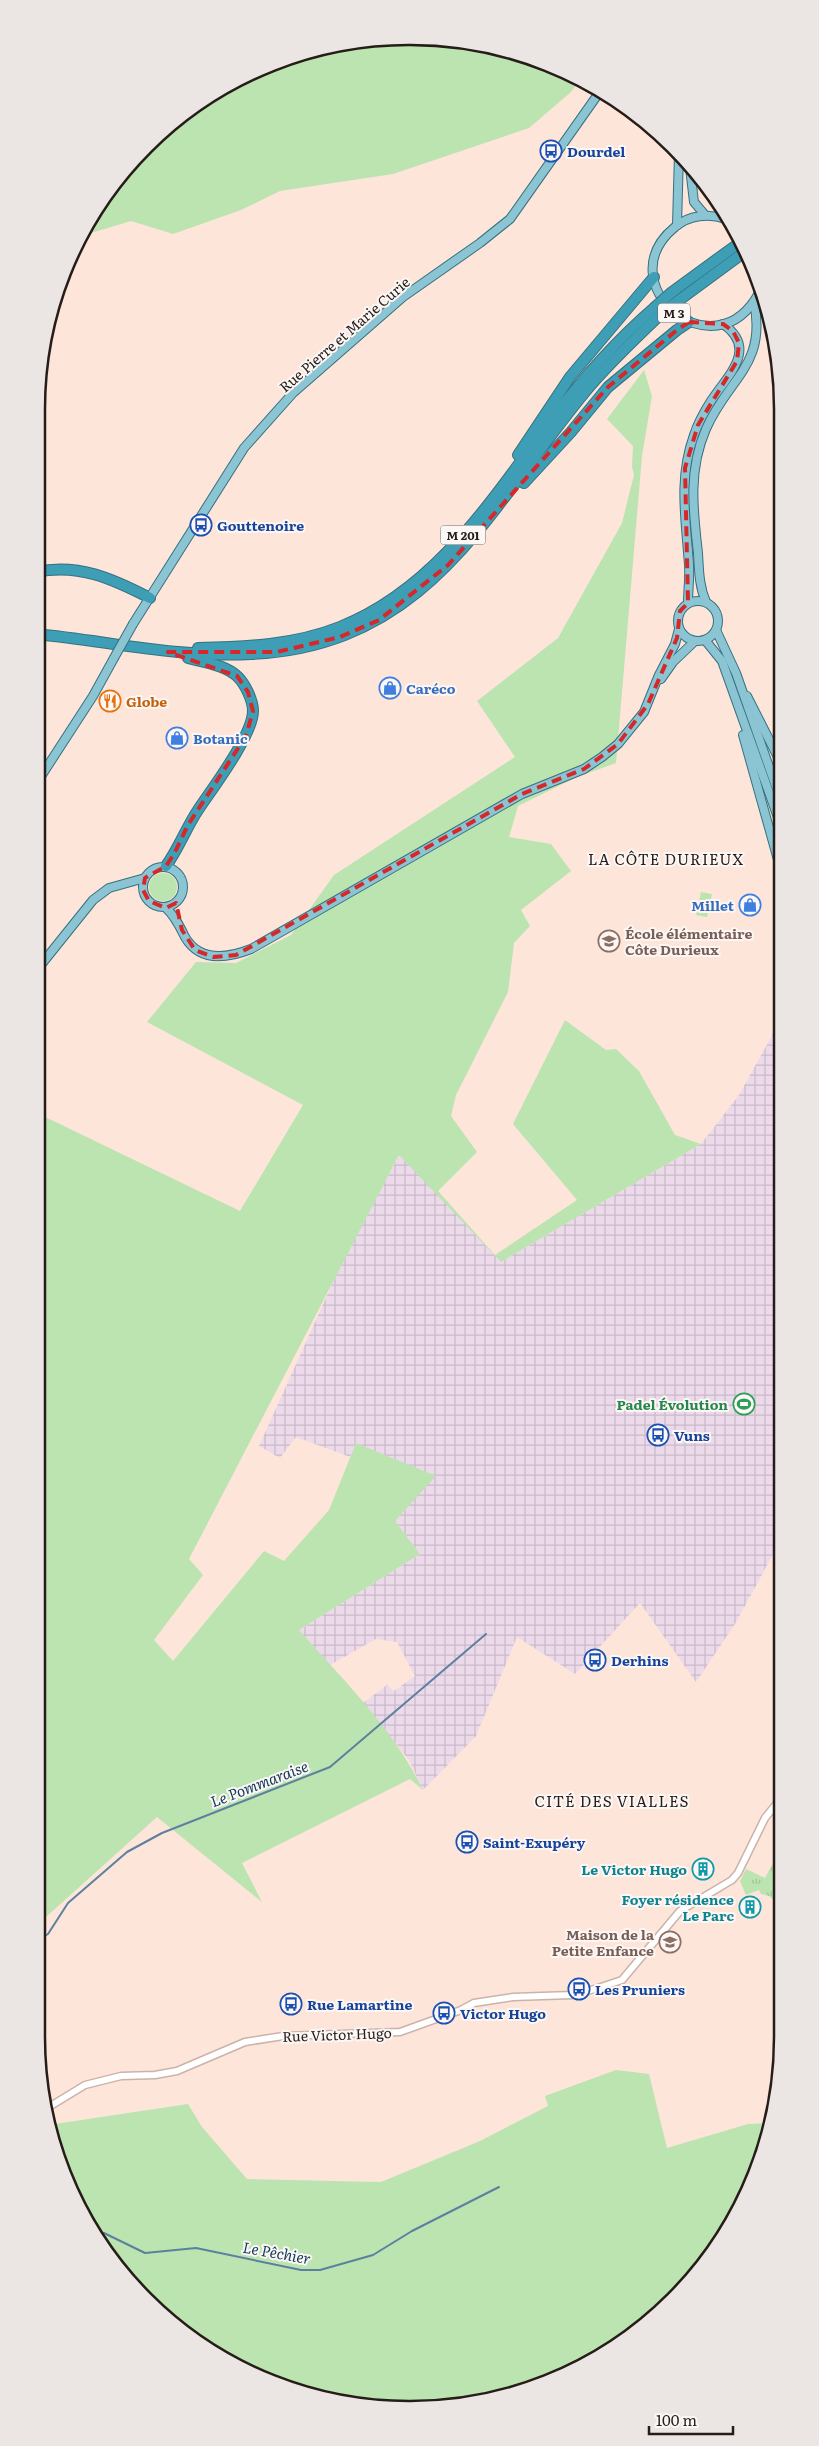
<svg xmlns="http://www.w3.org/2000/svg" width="819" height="2446" font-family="Literata,serif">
	<defs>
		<pattern id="industrial-grid" width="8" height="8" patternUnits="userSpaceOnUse" patternTransform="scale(1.25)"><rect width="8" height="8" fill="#ecdaeb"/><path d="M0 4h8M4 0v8" fill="none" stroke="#cabbc9"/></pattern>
		<pattern id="park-tufts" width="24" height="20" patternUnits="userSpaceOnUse" patternTransform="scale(1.25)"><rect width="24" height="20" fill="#bbe4b1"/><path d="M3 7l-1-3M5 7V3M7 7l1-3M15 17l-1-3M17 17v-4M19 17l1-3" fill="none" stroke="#a1c398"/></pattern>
	</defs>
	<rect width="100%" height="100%" fill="#fee5da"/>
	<polygon fill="url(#industrial-grid)" points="781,1019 782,1538 735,1624 696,1682 640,1603 575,1674 517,1637 476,1736 423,1790 409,1760 363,1703 387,1685 394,1691 415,1676 397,1642 376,1639 330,1665 299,1630 420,1554 395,1521 356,1443 350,1457 296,1437 280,1458 259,1446 343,1260 400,1154 501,1262 701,1144 739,1095"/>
	<g fill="#bbe4b1">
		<polygon points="410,36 483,43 580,80 571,92 529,128 393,174 280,191 241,210 173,234 131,221 81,236 99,202 146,145 202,99 267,65 337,43"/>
		<path d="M644,370L652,396L642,456L616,763L577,777L518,806L509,837L551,844L571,871L521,910L530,926L514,943L508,992L456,1095L451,1116L477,1152L438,1191L495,1255L577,1200L513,1124L565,1020L606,1050L616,1049L639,1071L675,1135L701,1144L501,1262L399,1155L189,1559L203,1575L154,1640L173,1661L264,1551L284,1561L329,1510L356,1443L436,1476L395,1521L420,1554L299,1630C343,1680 394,1729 423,1790L410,1779L242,1863L262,1902L157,1817L36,1926V1116L39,1114L240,1211L303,1105L147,1022L196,962L236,963L291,935L334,875L515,757L477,701L558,638L622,523L634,475L632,467L633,446L607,419Z"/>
		<circle cx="163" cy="887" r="14"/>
		<polygon points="701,892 712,894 707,917 696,915"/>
		<polygon points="616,2070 649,2074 667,2148 748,2124 771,2123 754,2180 720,2244 673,2301 617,2347 506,2397 434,2409 361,2407 244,2371 182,2332 129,2283 65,2179 48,2125 188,2104 202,2127 247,2179 381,2182 480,2141 548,2106 545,2096"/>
	</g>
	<polygon fill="url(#park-tufts)" points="782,1847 783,1908 769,1896 761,1894 759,1890 746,1895 740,1881 746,1869 765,1878"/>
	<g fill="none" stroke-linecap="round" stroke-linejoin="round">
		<g stroke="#5c809f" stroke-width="2">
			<polyline points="36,1941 48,1934 68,1903 127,1852 162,1833 330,1767 486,1634"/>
			<polyline points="97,2232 104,2233 145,2253 196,2248 301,2270 320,2270 373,2255 412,2231 499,2187"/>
		</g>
		<g stroke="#cbb3a9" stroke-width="9">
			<polyline id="minor" points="44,2110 85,2085 121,2076 155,2075 177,2071 245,2042 283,2036 400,2032 461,2010 474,2003 513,1997 572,1995 598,1988 622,1980 680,1911 732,1880 738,1873 765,1818 782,1797"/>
		</g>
		<g stroke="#35717f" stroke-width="10">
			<g id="major">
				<polyline points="690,168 694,202 705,215"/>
				<path d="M726,219C709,213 689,215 675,227C606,283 714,376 759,293"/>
				<polyline points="677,225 679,153"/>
				<circle cx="698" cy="621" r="20"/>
				<path d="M706,602C699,586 699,570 698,553C693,510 688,470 706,429C728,378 767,366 754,302"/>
				<path d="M688,603C688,590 690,577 689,565C686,520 678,479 694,435C698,423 704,412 711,401C727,376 759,349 723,324"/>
				<polyline points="133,624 244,448 293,393 403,297 480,243 510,219 601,90"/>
				<polyline points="716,630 736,673 780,798"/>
				<polyline points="705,640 722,661 780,823"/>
				<polyline points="661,679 673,662 695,641"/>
				<polyline points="747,696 780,761"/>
				<polyline points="743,735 780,867"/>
				<polyline points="36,784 93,696 114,658"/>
				<circle cx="163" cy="887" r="20"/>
				<path d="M166,908C175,916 180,927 185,937C200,963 228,958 251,949L522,794L584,769L602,757L618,744L644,712L659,675L675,644L679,629"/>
				<polyline points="36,971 93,900 109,888 145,878"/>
			</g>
		</g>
		<g stroke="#35717f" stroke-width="12">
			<g id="highway">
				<polyline points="672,292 742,241"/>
				<polyline points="678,301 746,251"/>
				<polyline points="518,455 570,377 654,277"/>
				<polyline points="524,483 571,432 608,387 677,330 689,322"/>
				<path d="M36,572C79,563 113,579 150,598"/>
				<path d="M36,634C108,641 178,658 251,654C428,646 486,512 585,392C608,364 634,340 660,315"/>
				<path d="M198,648C246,647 295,645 340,627C436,589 493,498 552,419C583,378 616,341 654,308"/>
				<path d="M166,866C179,848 186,828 198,810C212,789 253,735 253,711C253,700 245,684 238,677C226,665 203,662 188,658"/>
			</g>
		</g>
		<use href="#minor" stroke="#fff" stroke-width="6"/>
		<use href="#major" stroke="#8bc5d3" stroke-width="8"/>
		<use href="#highway" stroke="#3d9eb6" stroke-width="10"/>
		<g stroke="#35717f" stroke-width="10" stroke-linecap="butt">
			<polyline id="major-bridge" points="114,658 133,624"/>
		</g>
		<g stroke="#35717f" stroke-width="12" stroke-linecap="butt">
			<g id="highway-bridge">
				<polyline points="654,308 672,292"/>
				<polyline points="660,315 678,301"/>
			</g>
		</g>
		<use href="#major-bridge" stroke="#8bc5d3" stroke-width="8"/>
		<use href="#highway-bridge" stroke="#3d9eb6" stroke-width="10"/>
	</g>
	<path fill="none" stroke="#d62828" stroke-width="4" stroke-dasharray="10 6" stroke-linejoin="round" d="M689,322L723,324L733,331L739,343L737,361L698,425L685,468L688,603L680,611L677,638L648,704L618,744L584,769L522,794L236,955L213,957L195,950L182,930L176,903L166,908L149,901L143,890L145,878L166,866L174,854L188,825L246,736L253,711L248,692L237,676L168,652H277L340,637L379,620L448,565L608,387L677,330Z"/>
	<defs>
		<g id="bus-ring" transform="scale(1.125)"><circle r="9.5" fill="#fcf7f5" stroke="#1a4fb4" stroke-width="1.5"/><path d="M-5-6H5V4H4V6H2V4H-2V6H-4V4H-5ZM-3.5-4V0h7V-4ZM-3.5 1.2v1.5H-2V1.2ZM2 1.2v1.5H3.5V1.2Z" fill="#1a4fb4"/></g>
		<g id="shop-ring" transform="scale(1.125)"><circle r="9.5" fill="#fcf7f5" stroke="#3f7fe0" stroke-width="1.5"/><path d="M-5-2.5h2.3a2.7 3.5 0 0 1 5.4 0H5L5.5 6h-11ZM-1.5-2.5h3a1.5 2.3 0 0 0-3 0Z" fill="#3f7fe0"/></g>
		<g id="restaurant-ring" transform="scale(1.125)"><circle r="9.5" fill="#fcf7f5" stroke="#e8710a" stroke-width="1.5"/><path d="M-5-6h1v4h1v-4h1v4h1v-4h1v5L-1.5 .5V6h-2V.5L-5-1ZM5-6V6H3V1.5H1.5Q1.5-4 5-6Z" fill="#e8710a"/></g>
		<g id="school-ring" transform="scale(1.125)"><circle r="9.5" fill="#fcf7f5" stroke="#8d6e63" stroke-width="1.5"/><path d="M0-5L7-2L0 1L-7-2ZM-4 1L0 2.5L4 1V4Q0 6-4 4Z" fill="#8d6e63"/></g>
		<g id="stadium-ring" transform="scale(1.125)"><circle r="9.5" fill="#fcf7f5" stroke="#2e9e5b" stroke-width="1.5"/><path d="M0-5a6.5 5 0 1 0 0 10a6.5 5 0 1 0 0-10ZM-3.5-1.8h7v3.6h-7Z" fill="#2e9e5b"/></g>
		<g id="building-ring" transform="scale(1.125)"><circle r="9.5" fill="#fcf7f5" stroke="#0f9aa8" stroke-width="1.5"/><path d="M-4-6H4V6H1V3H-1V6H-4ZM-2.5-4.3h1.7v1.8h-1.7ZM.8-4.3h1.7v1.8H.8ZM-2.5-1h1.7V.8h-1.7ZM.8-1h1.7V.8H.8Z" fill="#0f9aa8"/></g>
	</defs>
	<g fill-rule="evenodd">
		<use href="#bus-ring" x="551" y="151"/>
		<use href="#bus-ring" x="201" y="525"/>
		<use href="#shop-ring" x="390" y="688"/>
		<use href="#restaurant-ring" x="110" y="701"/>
		<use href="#shop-ring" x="177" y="738"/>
		<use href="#shop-ring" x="750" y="905"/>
		<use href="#school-ring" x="609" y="941"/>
		<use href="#stadium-ring" x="744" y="1404"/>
		<use href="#bus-ring" x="658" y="1435"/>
		<use href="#bus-ring" x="595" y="1660"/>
		<use href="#bus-ring" x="467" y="1842"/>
		<use href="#building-ring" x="703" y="1869"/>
		<use href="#building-ring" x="750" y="1907"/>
		<use href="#school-ring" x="670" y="1942"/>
		<use href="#bus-ring" x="579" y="1989"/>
		<use href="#bus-ring" x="291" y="2004"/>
		<use href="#bus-ring" x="444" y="2013"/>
	</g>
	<g text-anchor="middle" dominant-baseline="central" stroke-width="4" stroke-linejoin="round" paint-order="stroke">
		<g fill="#fcf7f5" stroke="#665e5b" stroke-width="1">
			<rect x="658" y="303.5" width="32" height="19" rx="4"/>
			<rect x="440.5" y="525.5" width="45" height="19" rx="4"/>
		</g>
		<g font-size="12" font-weight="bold" fill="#261d19">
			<text x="674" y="313">M 3</text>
			<text x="463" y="535">M 201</text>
		</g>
		<g font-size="14" font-weight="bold" fill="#164399" stroke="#fcf7f5" text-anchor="start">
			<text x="567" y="151">Dourdel</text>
			<text x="217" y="525">Gouttenoire</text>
			<text x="674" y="1435">Vuns</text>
			<text x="611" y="1660">Derhins</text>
			<text x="483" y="1842">Saint-Exupéry</text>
			<text x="595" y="1989">Les Pruniers</text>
			<text x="307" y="2004">Rue Lamartine</text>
			<text x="460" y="2013">Victor Hugo</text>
		</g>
		<g font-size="14" fill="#261d19" stroke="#fcf7f5">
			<text transform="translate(344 334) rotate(-41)">Rue Pierre et Marie Curie</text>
			<text transform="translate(337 2034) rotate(-2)">Rue Victor Hugo</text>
		</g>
		<g font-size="14" font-weight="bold" fill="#366cbe" stroke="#fcf7f5" text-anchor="start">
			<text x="406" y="688">Caréco</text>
			<text x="193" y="738">Botanic</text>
			<text x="734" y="905" text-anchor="end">Millet</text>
		</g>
		<g font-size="14" font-weight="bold" fill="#c56008" stroke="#fcf7f5" text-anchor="start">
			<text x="126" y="701">Globe</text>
		</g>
		<g font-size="14" font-weight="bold" fill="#785e54" stroke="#fcf7f5" text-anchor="start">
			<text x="625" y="933">École élémentaire<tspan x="625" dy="16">Côte Durieux</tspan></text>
			<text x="654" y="1934" text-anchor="end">Maison de la<tspan x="654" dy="16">Petite Enfance</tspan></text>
		</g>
		<g font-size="14" font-weight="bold" fill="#27864d" stroke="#fcf7f5" text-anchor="end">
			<text x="728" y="1404">Padel Évolution</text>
		</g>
		<g font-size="14" font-weight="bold" fill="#0d838f" stroke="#fcf7f5" text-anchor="end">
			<text x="687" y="1869">Le Victor Hugo</text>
			<text x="734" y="1899">Foyer résidence<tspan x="734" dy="16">Le Parc</tspan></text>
		</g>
		<g font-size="15" letter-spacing="1" fill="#261d19" stroke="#fcf7f5">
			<text x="666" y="858">LA CÔTE DURIEUX</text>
			<text x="612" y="1800">CITÉ DES VIALLES</text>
		</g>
		<g font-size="15" font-style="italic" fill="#103a5a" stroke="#fcf7f5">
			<text transform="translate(259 1783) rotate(-21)">Le Pommaraise</text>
			<text transform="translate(277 2252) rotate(10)">Le Pêchier</text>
		</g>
	</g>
	<path d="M0 0H819V2446H0ZM409 45H410A364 364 0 0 1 774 409V2037A364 364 0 0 1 410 2401H409A364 364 0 0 1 45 2037V409A364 364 0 0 1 409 45Z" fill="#ebe6e3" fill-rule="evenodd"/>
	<path fill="none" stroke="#261d19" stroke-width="2.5" d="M409 45H410A364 364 0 0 1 774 409V2037A364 364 0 0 1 410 2401H409A364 364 0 0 1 45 2037V409A364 364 0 0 1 409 45Z"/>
	<path d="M649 2426v8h84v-8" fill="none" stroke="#261d19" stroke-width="2.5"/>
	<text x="656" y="2426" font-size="15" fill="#261d19" stroke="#fcf7f5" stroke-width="4" paint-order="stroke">100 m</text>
</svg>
